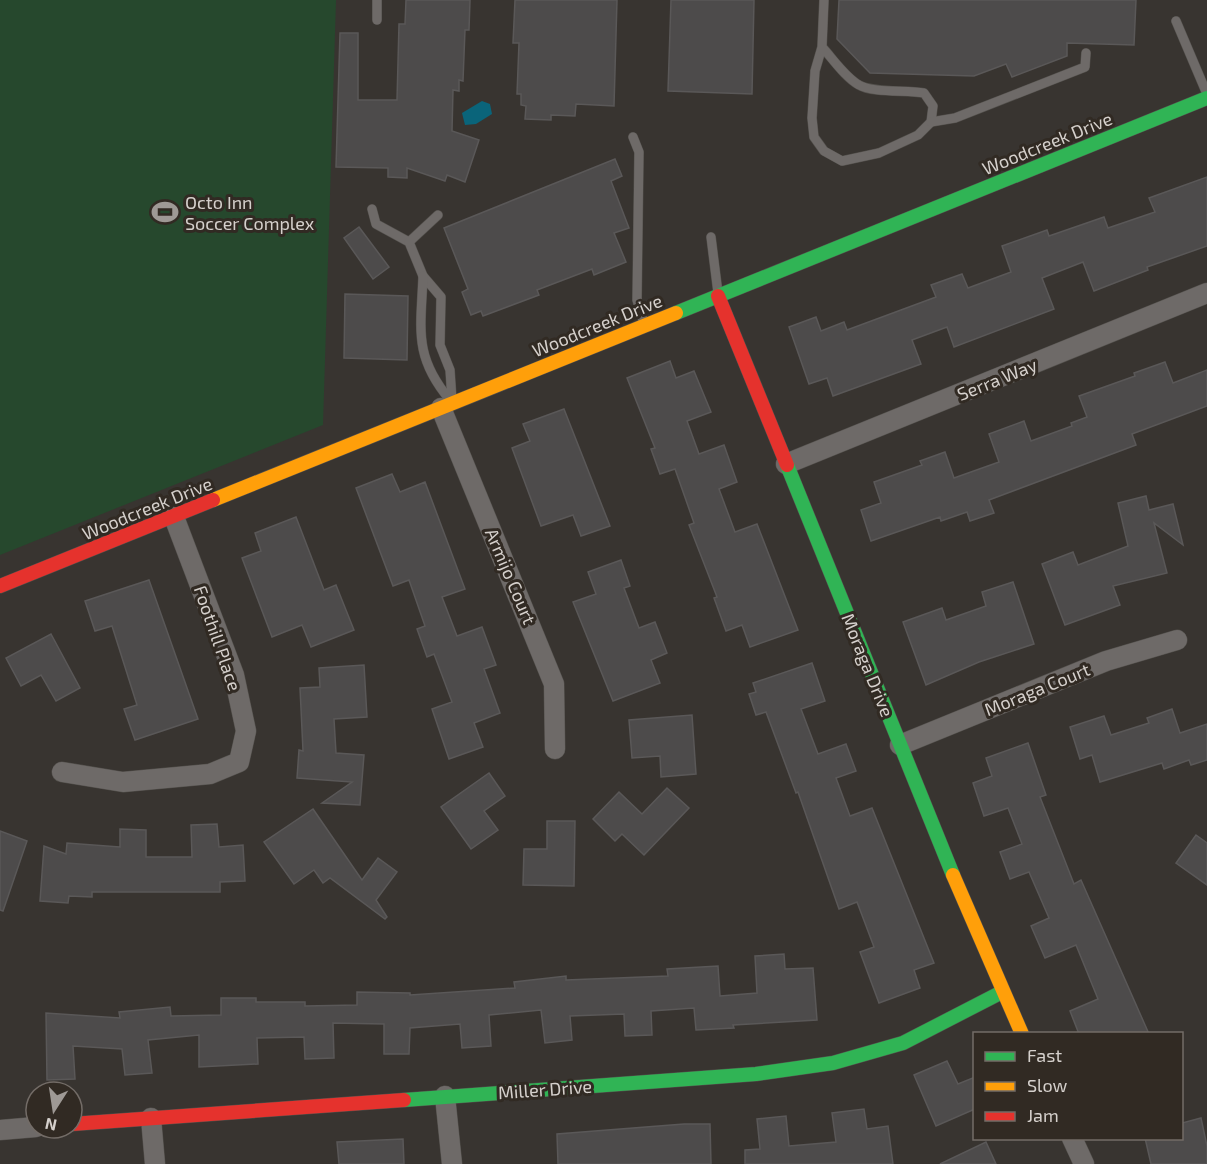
<svg xmlns="http://www.w3.org/2000/svg" width="1207" height="1164" font-family="'Exo 2',sans-serif">
	<rect width="100%" height="100%" fill="#383430"/>
	<polygon fill="#26482d" points="0,0 336,0 323,425 0,555"/>
	<polygon fill="#0a647a" points="482,101 490,104 492,114 476,124 465,125 462,113"/>
	<g fill="#4d4b4b" stroke="#5a5858" stroke-width="1.5">
		<polygon points="406,0 470,0 469,30 465,30 463,81 459,80 459,91 453,90 452,131 479,140 465,182 447,175 445,181 407,168 407,178 388,177 388,168 336,167 340,33 358,33 358,100 397,100 399,24 405,24"/>
		<polygon points="515,0 617,0 614,106 576,104 575,116 551,115 551,120 525,119 526,106 521,105 521,94 517,94 519,43 513,43"/>
		<polygon points="671,0 754,0 752,94 668,91"/>
		<polygon points="839,0 1136,0 1134,45 1067,43 1067,56 1012,77 1006,64 974,76 870,73 837,39"/>
		<polygon points="615,159 622,176 611,181 629,228 614,233 626,262 594,275 592,269 537,290 539,295 483,316 481,311 471,315 462,292 468,289 444,228"/>
		<polygon points="1207,177 1207,246 1147,267 1148,270 1094,291 1083,262 1042,278 1054,309 954,347 947,327 912,340 921,364 833,396 827,378 809,384 789,327 816,317 821,331 844,322 847,330 936,297 931,285 962,274 968,288 1011,272 1002,246 1047,230 1049,236 1104,217 1108,228 1155,212 1149,198"/>
		<polygon points="359,227 389,267 373,279 344,238"/>
		<polygon points="345,294 408,296 407,360 344,358"/>
		<polygon points="670,361 676,378 694,371 711,412 687,421 699,454 724,445 737,482 719,489 735,532 757,524 798,630 750,647 742,625 726,631 714,598 717,597 689,525 694,523 675,469 660,474 651,449 655,448 627,378"/>
		<polygon points="1165,362 1173,383 1207,370 1207,406 1132,434 1136,445 989,500 994,513 970,521 967,512 941,521 940,517 871,541 861,510 881,503 874,482 922,465 920,461 945,452 954,478 999,462 989,434 1024,421 1031,441 1072,426 1071,423 1087,417 1079,396 1135,376 1134,373"/>
		<polygon points="564,409 610,526 581,536 573,515 541,526 512,448 530,441 523,424"/>
		<polygon points="392,474 400,492 425,482 465,589 442,597 457,636 482,627 496,665 484,669 500,713 474,723 483,747 449,759 432,709 452,702 434,654 427,657 417,629 425,626 409,580 393,586 356,488"/>
		<polygon points="1146,496 1149,510 1173,504 1183,545 1154,523 1167,573 1113,586 1120,605 1065,625 1042,564 1073,552 1078,565 1128,546 1118,503"/>
		<polygon points="296,517 324,590 336,585 354,630 311,647 302,625 272,637 242,558 261,551 255,533"/>
		<polygon points="621,560 630,586 624,588 639,628 655,622 667,653 651,660 660,683 613,701 573,602 596,594 588,572"/>
		<polygon points="149,580 198,719 135,740 124,709 137,705 112,626 95,631 85,601"/>
		<polygon points="1013,582 1034,644 979,662 926,685 903,622 942,608 946,620 986,606 982,592"/>
		<polygon points="51,634 80,688 56,701 41,675 21,686 6,658"/>
		<polygon points="812,663 825,701 801,709 818,754 846,744 856,771 836,778 850,816 872,808 934,963 914,970 920,988 879,1003 860,952 874,947 857,902 839,909 798,792 796,793 766,712 756,715 749,694 756,692 753,683"/>
		<polygon points="364,665 367,717 334,719 336,753 364,755 360,805 322,803 352,782 297,778 299,750 303,751 300,688 320,687 319,668"/>
		<polygon points="1172,709 1180,733 1207,724 1207,760 1191,765 1189,760 1164,769 1162,763 1100,782 1092,755 1080,759 1070,727 1104,716 1111,735 1149,723 1147,718"/>
		<polygon points="692,715 696,774 661,777 660,756 632,758 629,720"/>
		<polygon points="1028,743 1046,795 1040,797 1074,884 1081,880 1149,1034 1079,1034 1070,1011 1098,999 1076,945 1045,958 1031,926 1049,918 1029,872 1010,879 1000,852 1022,844 1008,808 984,816 973,783 992,776 986,758"/>
		<polygon points="489,773 505,796 484,811 498,830 471,849 441,807"/>
		<polygon points="667,788 689,808 644,855 622,834 615,841 593,819 619,792 642,814"/>
		<polygon points="313,809 362,880 378,858 397,872 376,900 387,917 385,919 330,878 323,883 314,870 294,884 264,842"/>
		<polygon points="547,821 575,821 574,886 523,885 524,849 547,849"/>
		<polygon points="217,824 219,847 243,845 245,881 220,882 220,892 92,892 92,897 69,896 68,903 40,901 44,846 66,854 67,843 120,847 120,829 146,830 146,857 192,857 191,825"/>
		<polygon points="0,831 27,841 3,911 0,910"/>
		<polygon points="1196,835 1207,843 1207,885 1176,863"/>
		<polygon points="784,954 785,969 813,968 817,1020 733,1025 734,1028 696,1030 694,1008 651,1011 652,1035 625,1036 624,1014 570,1016 572,1040 545,1043 541,1010 489,1015 491,1046 462,1048 460,1024 410,1028 409,1054 384,1054 384,1024 333,1023 334,1058 305,1059 304,1037 257,1038 258,1064 199,1067 199,1035 148,1040 152,1073 125,1075 122,1049 73,1046 75,1079 47,1080 46,1013 120,1018 119,1012 170,1007 171,1016 221,1015 221,998 256,998 256,1002 305,1002 305,1006 357,1005 357,992 410,993 410,995 515,988 514,982 566,976 566,980 668,976 667,969 718,966 720,996 757,993 755,956"/>
		<polygon points="947,1061 958,1084 975,1077 975,1109 936,1126 914,1075"/>
		<polygon points="864,1109 867,1129 888,1126 893,1164 745,1164 745,1150 760,1149 757,1119 786,1116 789,1146 836,1142 832,1113"/>
		<polygon points="1201,1118 1207,1146 1207,1164 1151,1164 1145,1138 1182,1138 1182,1123"/>
		<polygon points="684,1124 710,1124 711,1164 558,1164 557,1134"/>
		<polygon points="403,1139 404,1164 339,1164 337,1142"/>
		<polygon points="986,1142 996,1164 940,1164"/>
	</g>
	<g fill="none" stroke-linecap="round" stroke-linejoin="round">
		<g stroke="#53504c" stroke-width="10">
			<g id="lane">
				<polyline points="377,20 377,0"/>
				<polyline points="1176,21 1207,94"/>
				<path d="M822,47C833,59 845,77 859,85C872,93 906,90 924,93L933,106L931,122L918,135L879,153L842,161L824,151L814,137L812,118L815,71L822,47L824,0"/>
				<polyline points="931,122 955,118 1085,67 1086,53"/>
				<polyline points="633,137 639,152 637,300 644,324"/>
				<polyline points="372,209 376,224 409,242 423,276 441,297 440,345 450,370 452,400"/>
				<polyline points="711,237 718,293"/>
				<polyline points="409,242 438,215"/>
				<path d="M423,276C421,329 413,356 450,400"/>
			</g>
		</g>
		<g stroke="#53504c" stroke-width="21">
			<g id="street">
				<polyline points="441,408 554,684 555,749"/>
				<polyline points="786,464 1207,293"/>
				<polyline points="900,745 1106,661 1177,640"/>
				<polyline points="62,772 123,782 210,774 239,762 246,731 234,675 174,517"/>
				<polyline points="445,1096 452,1164"/>
				<polyline points="151,1118 155,1164"/>
				<polyline points="0,1130 36,1127"/>
				<polyline points="1072,1138 1084,1164"/>
			</g>
		</g>
		<g stroke="#53504c" stroke-width="15">
			<g id="fast">
				<polyline points="676,313 1207,98"/>
				<polyline points="787,465 953,875"/>
				<polyline points="404,1100 756,1074 833,1063 903,1043 1002,992"/>
			</g>
		</g>
		<g stroke="#53504c" stroke-width="15">
			<g id="slow">
				<polyline points="213,500 676,313"/>
				<polyline points="953,875 1022,1034"/>
			</g>
		</g>
		<g stroke="#53504c" stroke-width="15">
			<g id="jam">
				<polyline points="718,296 787,465"/>
				<polyline points="0,586 213,500"/>
				<polyline points="72,1124 404,1100"/>
			</g>
		</g>
		<use href="#lane" stroke="#6e6a68" stroke-width="9"/>
		<use href="#street" stroke="#6e6a68" stroke-width="20"/>
		<use href="#fast" stroke="#30b455" stroke-width="14"/>
		<use href="#slow" stroke="#ff9f0a" stroke-width="14"/>
		<use href="#jam" stroke="#e5322d" stroke-width="14"/>
	</g>
	<defs>
		<g id="stadium-bare" transform="scale(2.07)"><path d="M0-5a6.5 5 0 1 0 0 10a6.5 5 0 1 0 0-10ZM-3.5-1.8h7v3.6h-7Z" fill="#9e9995" stroke="#312a23" stroke-width="2.5" paint-order="stroke"/></g>
	</defs>
	<g fill-rule="evenodd">
		<use href="#stadium-bare" x="165" y="212"/>
	</g>
	<g text-anchor="middle" dominant-baseline="central" stroke-width="6" stroke-linejoin="round" paint-order="stroke">
		<g font-size="18" fill="#d5d0cc" stroke="#312a23">
			<text transform="translate(1047 143) rotate(-22)">Woodcreek Drive</text>
			<text transform="translate(597 325) rotate(-22)">Woodcreek Drive</text>
			<text transform="translate(997 379) rotate(-22)">Serra Way</text>
			<text transform="translate(147 508) rotate(-22)">Woodcreek Drive</text>
			<text transform="translate(511 576) rotate(67)">Armijo Court</text>
			<text transform="translate(218 638) rotate(71)">Foothill Place</text>
			<text transform="translate(868 665) rotate(68)">Moraga Drive</text>
			<text transform="translate(1037 689) rotate(-22)">Moraga Court</text>
			<text transform="translate(545 1089) rotate(-4)">Miller Drive</text>
		</g>
		<g font-size="18" fill="#d5d0cc" stroke="#312a23" text-anchor="start">
			<text x="185" y="202">Octo Inn<tspan x="185" dy="21">Soccer Complex</tspan></text>
		</g>
	</g>
	<rect x="973" y="1032" width="210" height="108" fill="#312a23" stroke="#736c67" stroke-width="1.5"/>
	<rect x="985" y="1052" width="30" height="9" fill="#30b455" stroke="#736c67" stroke-width="1.5"/>
	<text x="1027" y="1062" font-size="18" fill="#d5d0cc">Fast</text>
	<rect x="985" y="1082" width="30" height="9" fill="#ff9f0a" stroke="#736c67" stroke-width="1.5"/>
	<text x="1027" y="1092" font-size="18" fill="#d5d0cc">Slow</text>
	<rect x="985" y="1112" width="30" height="9" fill="#e5322d" stroke="#736c67" stroke-width="1.5"/>
	<text x="1027" y="1122" font-size="18" fill="#d5d0cc">Jam</text>
	<g transform="translate(54 1110) rotate(192)"><circle r="28" fill="#312a23" stroke="#736c67" stroke-width="1.5"/>
	<path d="M0-4.5L10 22L0 15L-10 22Z" fill="#9e9995"/>
	<text y="-9" font-size="16" font-weight="bold" text-anchor="middle" fill="#d5d0cc">N</text>
	</g>
</svg>
